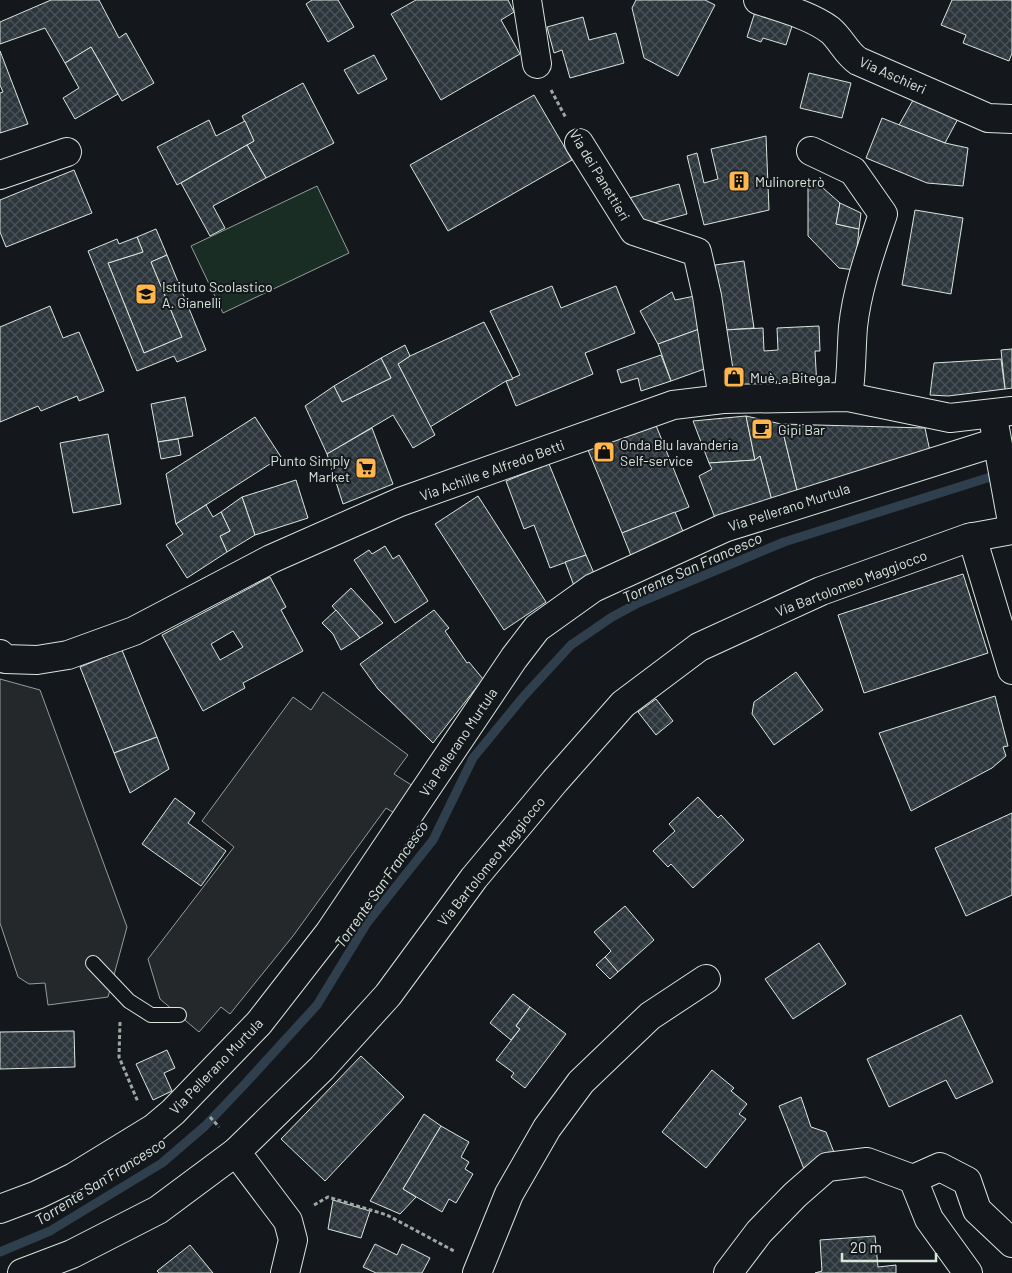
<svg xmlns="http://www.w3.org/2000/svg" width="1012" height="1273" font-family="Barlow,sans-serif">
	<defs>
		<pattern id="building-cross-hatch" width="8" height="8" patternUnits="userSpaceOnUse" patternTransform="scale(1.25)"><rect width="8" height="8" fill="#2c363c"/><path d="M0 0l8 8M0 8l8-8" fill="none" stroke="#4a5358"/></pattern>
	</defs>
	<rect width="100%" height="100%" fill="#14181c"/>
	<polygon fill="#1a2d24" stroke="#939e99" points="317,186 349,253 223,313 191,246"/>
	<g fill="#24282b" stroke="#939e99">
		<polygon points="0,679 40,690 127,927 108,997 48,1005 45,983 29,984 18,977 0,923"/>
		<polygon points="323,692 408,755 394,774 413,786 396,814 386,808 293,936 230,1014 221,1007 199,1032 160,999 148,959 234,847 202,821 293,697 311,710"/>
	</g>
	<g fill="none" stroke-linecap="round" stroke-linejoin="round">
		<polyline stroke="#2f3f4d" stroke-width="9" points="0,1252 50,1231 162,1163 205,1126 243,1086 317,1005 367,923 433,840 473,758 524,696 571,645 612,617 638,603 784,542 1000,474"/>
	</g>
	<g fill="url(#building-cross-hatch)" stroke="#d8e6dc" fill-rule="evenodd">
		<polygon points="51,0 99,0 119,38 126,33 154,83 122,101 91,47 65,63 45,28 0,44 0,22"/>
		<polygon points="312,0 338,0 354,27 328,42 306,4"/>
		<polygon points="416,0 508,0 514,12 501,20 520,54 441,100 391,14"/>
		<polygon points="636,0 705,0 715,5 678,76 644,58 632,8"/>
		<polygon points="952,0 1012,0 1012,53 1009,61 963,43 966,35 941,25"/>
		<polygon points="755,12 793,23 786,45 763,38 761,42 747,37"/>
		<polygon points="583,17 589,40 616,33 624,63 570,78 562,50 554,53 547,27"/>
		<polygon points="91,47 118,94 75,119 63,98 79,88 65,63"/>
		<polygon points="0,51 28,124 0,133 0,93 3,92 0,85"/>
		<polygon points="374,55 387,79 358,94 344,70"/>
		<polygon points="809,73 851,83 842,118 800,108"/>
		<polygon points="303,83 334,143 266,178 247,145 254,141 242,116"/>
		<polygon points="917,93 960,115 945,143 899,125"/>
		<polygon points="534,95 572,160 448,231 410,165"/>
		<polygon points="882,118 945,143 968,148 963,186 927,183 866,158"/>
		<polygon points="209,120 216,136 245,121 254,141 177,185 157,147"/>
		<polygon points="766,136 769,210 704,225 687,156 697,153 704,183 718,179 711,149"/>
		<polygon points="247,145 266,178 213,206 225,228 210,236 181,183"/>
		<polygon points="74,170 92,213 6,247 0,232 0,200"/>
		<polygon points="808,182 823,188 840,203 836,224 859,229 855,270 839,268 808,236"/>
		<polygon points="679,184 687,214 643,226 629,198"/>
		<polygon points="840,203 861,213 859,229 836,224"/>
		<polygon points="915,210 963,218 951,294 902,285"/>
		<polygon points="156,229 167,255 151,262 182,337 144,353 108,263 143,252 137,237"/>
		<polygon points="137,237 143,252 108,263 144,353 182,337 151,262 167,255 206,350 177,362 174,356 137,371 88,251 117,239 119,244"/>
		<polygon points="744,261 754,328 724,330 715,265"/>
		<polygon points="552,286 561,308 616,286 635,333 585,353 593,374 516,406 506,381 520,375 490,311"/>
		<polygon points="672,292 675,300 695,296 702,328 658,344 640,311"/>
		<polygon points="50,306 63,338 79,332 104,391 79,401 77,396 41,411 38,406 0,422 0,327"/>
		<polygon points="484,322 513,379 506,381 430,427 398,364 410,356"/>
		<polygon points="819,326 820,351 815,351 817,388 735,386 726,376 724,330 763,328 764,351 778,350 777,328"/>
		<polygon points="702,328 710,367 671,381 658,344"/>
		<polygon points="405,345 410,356 398,364 435,435 413,448 393,415 327,454 305,406 334,386 342,402 391,378 381,358"/>
		<polygon points="1012,349 1012,388 1005,389 1001,350"/>
		<polygon points="661,355 671,381 641,391 638,378 621,383 617,370"/>
		<polygon points="381,358 391,378 342,402 334,386"/>
		<polygon points="1001,359 1005,389 948,396 930,395 934,363"/>
		<polygon points="185,397 193,436 158,442 151,404"/>
		<polygon points="746,416 755,460 709,463 693,421"/>
		<polygon points="746,416 781,424 798,494 772,501 760,456 755,460"/>
		<polygon points="255,417 281,457 176,524 166,474"/>
		<polygon points="655,423 689,507 622,533 588,450"/>
		<polygon points="781,424 925,428 931,456 798,494"/>
		<polygon points="372,428 393,484 343,504 327,454"/>
		<polygon points="108,434 121,504 73,513 60,443"/>
		<polygon points="178,439 181,455 161,459 158,442"/>
		<polygon points="760,456 772,501 715,518 699,476 712,469 709,463 755,460"/>
		<polygon points="549,464 586,555 550,568 534,525 524,529 506,481"/>
		<polygon points="296,480 308,518 255,535 242,497"/>
		<polygon points="478,496 546,602 504,630 435,524"/>
		<polygon points="242,497 255,535 227,552 220,536 230,531 221,512"/>
		<polygon points="206,505 213,517 221,512 230,531 220,536 227,552 187,578 166,545 183,534 176,524"/>
		<polygon points="675,512 686,539 633,561 622,533"/>
		<polygon points="385,546 393,559 399,555 428,601 395,623 354,560 369,550 372,554"/>
		<polygon points="586,555 597,580 576,591 565,562"/>
		<polygon points="963,574 988,653 864,693 838,615"/>
		<path d="M270,577L286,607L281,610L303,651L243,683L245,688L203,711L162,635ZM233,631L243,647L220,660L211,644Z"/>
		<polygon points="351,588 383,623 360,638 332,606"/>
		<polygon points="336,610 360,638 341,650 333,634 322,623"/>
		<polygon points="434,610 449,628 445,631 467,663 469,662 483,679 433,743 378,689 360,664"/>
		<polygon points="122,650 157,737 114,753 80,667"/>
		<polygon points="796,672 823,710 774,745 752,714 754,702"/>
		<polygon points="995,696 1008,746 1003,747 1006,756 992,768 911,811 879,733"/>
		<polygon points="656,699 673,721 656,735 638,712"/>
		<polygon points="157,737 169,769 130,793 114,753"/>
		<polygon points="698,797 718,818 721,815 744,840 693,888 671,864 668,867 653,851 675,831 669,824"/>
		<polygon points="175,798 195,813 188,823 226,851 201,886 142,844"/>
		<polygon points="1012,813 1012,895 966,916 935,848"/>
		<polygon points="625,906 654,940 618,972 605,957 611,951 594,932"/>
		<polygon points="819,943 846,984 793,1019 765,979"/>
		<polygon points="605,957 618,972 610,979 596,965"/>
		<polygon points="513,994 530,1007 516,1026 520,1029 511,1040 490,1023"/>
		<polygon points="530,1007 566,1034 525,1088 511,1077 514,1073 496,1060 520,1029 516,1026"/>
		<polygon points="961,1015 993,1082 956,1099 946,1080 889,1107 867,1059"/>
		<polygon points="74,1031 75,1067 0,1069 0,1032"/>
		<polygon points="167,1050 175,1068 164,1073 172,1091 153,1100 136,1064"/>
		<polygon points="361,1056 404,1097 325,1181 281,1139"/>
		<polygon points="712,1070 734,1088 731,1091 747,1104 739,1114 746,1119 706,1168 662,1132"/>
		<polygon points="801,1097 811,1127 826,1132 835,1155 804,1169 779,1106"/>
		<polygon points="424,1114 441,1126 403,1189 416,1197 400,1214 370,1201"/>
		<polygon points="441,1126 469,1142 461,1157 469,1162 465,1169 473,1174 456,1203 449,1199 442,1212 403,1189"/>
		<polygon points="333,1200 370,1211 361,1238 328,1229"/>
		<polygon points="875,1236 878,1267 896,1265 896,1273 815,1273 822,1271 820,1240"/>
		<polygon points="375,1244 397,1255 402,1244 430,1258 422,1273 376,1273 363,1267"/>
		<polygon points="190,1245 213,1273 159,1273 157,1271"/>
	</g>
	<g fill="none" stroke-linecap="round" stroke-linejoin="round">
		<g stroke="#d8e6dc" stroke-width="16">
			<polyline id="lane" points="93,963 129,1001 151,1015 179,1015"/>
		</g>
		<g stroke="#d8e6dc" stroke-width="30">
			<g id="street">
				<polyline points="527,0 537,64"/>
				<path d="M758,0C781,8 810,15 830,30C841,39 846,53 858,61L988,118L1012,119"/>
				<polyline points="579,143 634,231 697,252 707,296 723,399"/>
				<path d="M811,151L853,171L883,214C871,250 857,289 853,327C851,351 852,373 848,397"/>
				<polyline points="0,175 67,152"/>
				<polyline points="994,423 1012,522"/>
				<polyline points="972,537 1012,670"/>
				<polyline points="236,1152 288,1221 293,1240 285,1273"/>
				<polyline points="913,1179 940,1167 967,1181 977,1210 1012,1243"/>
				<polyline points="0,1209 37,1195 74,1177 154,1128 173,1112 259,1023 329,933 514,658 537,628 593,588 724,528 997,442"/>
				<polyline points="22,1273 72,1254 158,1210 236,1152 322,1068 388,995 474,878 555,781 623,704 699,647 821,591 968,538 1012,530"/>
				<polyline points="477,1273 509,1194 547,1128 581,1082 650,1016 706,979"/>
				<polyline points="728,1273 759,1232 795,1195 827,1167 867,1162 913,1179 929,1219 968,1273"/>
			</g>
		</g>
		<g stroke="#d8e6dc" stroke-width="30">
			<polyline id="secondary" points="0,654 5,659 37,660 68,655 134,631 271,559 400,502 673,405 723,399 848,397 950,418 1012,411"/>
		</g>
		<g stroke="#9da8a2" stroke-width="3" stroke-dasharray="4 2.5" stroke-linecap="butt">
			<polyline points="551,90 566,118"/>
			<polyline points="120,1022 119,1057 138,1102"/>
			<polyline points="210,1117 219,1127"/>
			<polyline points="314,1205 328,1197 387,1215 454,1251"/>
		</g>
		<use href="#lane" stroke="#14181c" stroke-width="14"/>
		<use href="#street" stroke="#14181c" stroke-width="28"/>
		<use href="#secondary" stroke="#14181c" stroke-width="28"/>
	</g>
	<defs>
		<g id="building-square" transform="scale(1.125)"><rect x="-9" y="-9" width="18" height="18" rx="4" fill="#ffb74d" stroke="#14181c"/><path d="M-4-6H4V6H1V3H-1V6H-4ZM-2.5-4.3h1.7v1.8h-1.7ZM.8-4.3h1.7v1.8H.8ZM-2.5-1h1.7V.8h-1.7ZM.8-1h1.7V.8H.8Z" fill="#111"/></g>
		<g id="school-square" transform="scale(1.125)"><rect x="-9" y="-9" width="18" height="18" rx="4" fill="#ffb74d" stroke="#14181c"/><path d="M0-5L7-2L0 1L-7-2ZM-4 1L0 2.5L4 1V4Q0 6-4 4Z" fill="#111"/></g>
		<g id="shop-square" transform="scale(1.125)"><rect x="-9" y="-9" width="18" height="18" rx="4" fill="#ffb74d" stroke="#14181c"/><path d="M-5-2.5h2.3a2.7 3.5 0 0 1 5.4 0H5L5.5 6h-11ZM-1.5-2.5h3a1.5 2.3 0 0 0-3 0Z" fill="#111"/></g>
		<g id="cafe-square" transform="scale(1.125)"><rect x="-9" y="-9" width="18" height="18" rx="4" fill="#ffb74d" stroke="#14181c"/><path d="M-5.5-4.5H6V0H3Q3 3.5 0 3.5H-2.5Q-5.5 3.5-5.5 0ZM3-3.2v2h1.7v-2ZM-6 4.5H4V6H-6Z" fill="#111"/></g>
		<g id="supermarket-square" transform="scale(1.125)"><rect x="-9" y="-9" width="18" height="18" rx="4" fill="#ffb74d" stroke="#14181c"/><path d="M-6-5.5h2.5l.6 2H6L4.5 2H-2.5L-4.4-4H-6ZM-1.5 3.2a1.3 1.3 0 1 0 .1 0ZM3 3.2a1.3 1.3 0 1 0 .1 0Z" fill="#111"/></g>
	</defs>
	<g fill-rule="evenodd">
		<use href="#building-square" x="739" y="181"/>
		<use href="#school-square" x="146" y="294"/>
		<use href="#shop-square" x="734" y="377"/>
		<use href="#cafe-square" x="762" y="429"/>
		<use href="#shop-square" x="604" y="452"/>
		<use href="#supermarket-square" x="366" y="468"/>
	</g>
	<g text-anchor="middle" dominant-baseline="central" stroke-width="4" stroke-linejoin="round" paint-order="stroke">
		<g font-size="14" fill="#d8e6dc" stroke="#14181c">
			<text transform="translate(893 75) rotate(24)">Via Aschieri</text>
			<text transform="translate(600 175) rotate(59)">Via dei Panettieri</text>
			<text transform="translate(492 470) rotate(-20)">Via Achille e Alfredo Betti</text>
			<text transform="translate(789 507) rotate(-18)">Via Pellerano Murtula</text>
			<text transform="translate(851 583) rotate(-21)">Via Bartolomeo Maggiocco</text>
			<text transform="translate(458 742) rotate(-56)">Via Pellerano Murtula</text>
			<text transform="translate(491 861) rotate(-51)">Via Bartolomeo Maggiocco</text>
			<text transform="translate(216 1066) rotate(-46)">Via Pellerano Murtula</text>
		</g>
		<g font-size="14" fill="#d8e6dc" stroke="#14181c" text-anchor="start">
			<text x="755" y="181">Mulinoretrò</text>
			<text x="162" y="286">Istituto Scolastico<tspan x="162" dy="16">A. Gianelli</tspan></text>
			<text x="750" y="377">Muè, a Bitega</text>
			<text x="778" y="429">Gipi Bar</text>
			<text x="620" y="444">Onda Blu lavanderia<tspan x="620" dy="16">Self-service</tspan></text>
			<text x="350" y="460" text-anchor="end">Punto Simply<tspan x="350" dy="16">Market</tspan></text>
		</g>
		<g font-size="15" font-style="italic" fill="#d8e6dc" stroke="#14181c">
			<text transform="translate(692 567) rotate(-24)">Torrente San Francesco</text>
			<text transform="translate(381 884) rotate(-55)">Torrente San Francesco</text>
			<text transform="translate(100 1181) rotate(-32)">Torrente San Francesco</text>
		</g>
	</g>
	<path d="M842 1253v8h94v-8" fill="none" stroke="#d8e6dc" stroke-width="2.5"/>
	<text x="850" y="1253" font-size="15" fill="#d8e6dc" stroke="#14181c" stroke-width="4" paint-order="stroke">20 m</text>
</svg>
